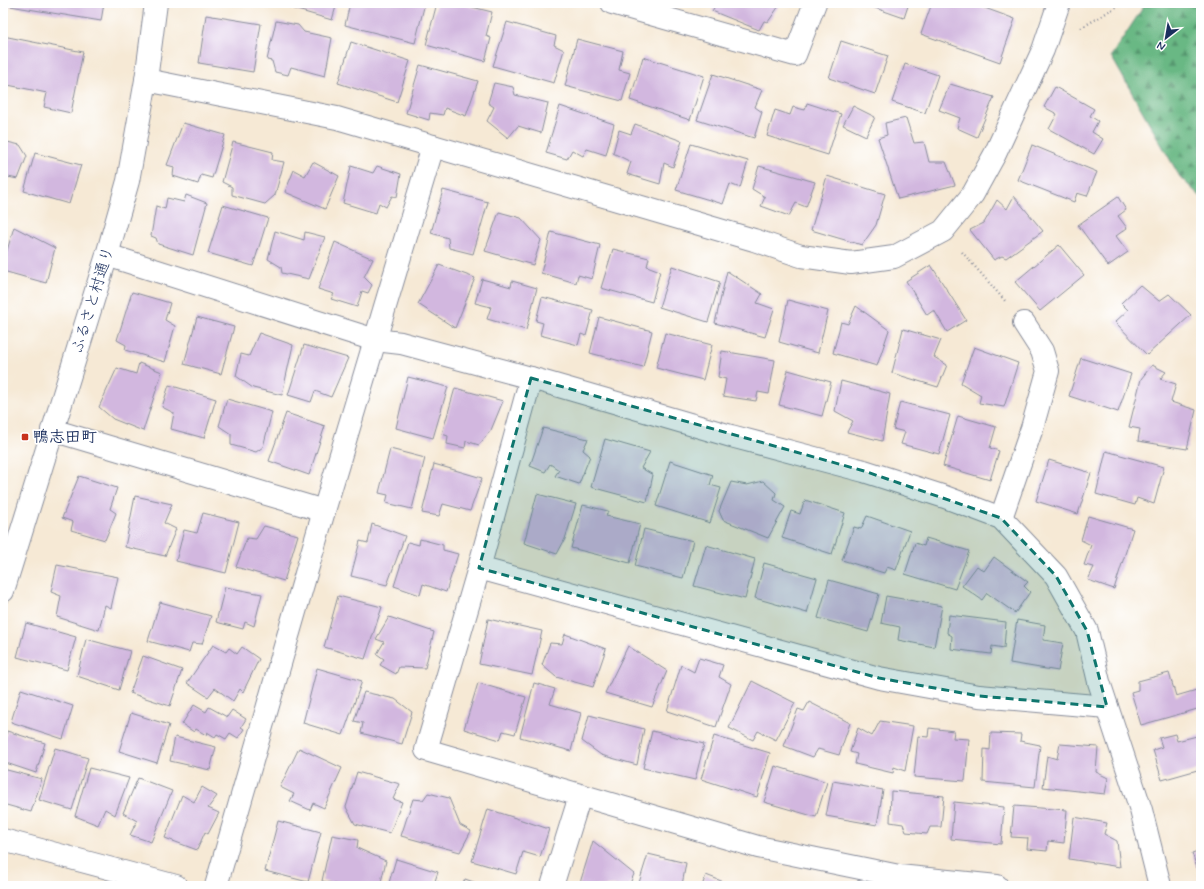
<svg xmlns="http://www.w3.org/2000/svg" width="1204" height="889" font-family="Mynerve,'Klee One',sans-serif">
	<defs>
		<pattern id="forest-firs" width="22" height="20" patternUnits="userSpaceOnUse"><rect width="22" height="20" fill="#69b884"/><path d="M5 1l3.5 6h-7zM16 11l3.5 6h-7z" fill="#56966f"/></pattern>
	</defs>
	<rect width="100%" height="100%" fill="#fff"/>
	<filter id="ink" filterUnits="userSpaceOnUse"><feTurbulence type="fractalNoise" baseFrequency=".025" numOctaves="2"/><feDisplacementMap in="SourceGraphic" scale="8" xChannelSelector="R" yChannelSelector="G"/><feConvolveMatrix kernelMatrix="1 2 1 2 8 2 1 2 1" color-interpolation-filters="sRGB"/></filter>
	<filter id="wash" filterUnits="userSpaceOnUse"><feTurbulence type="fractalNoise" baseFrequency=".012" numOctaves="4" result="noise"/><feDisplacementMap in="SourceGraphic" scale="16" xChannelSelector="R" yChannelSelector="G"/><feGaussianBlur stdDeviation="0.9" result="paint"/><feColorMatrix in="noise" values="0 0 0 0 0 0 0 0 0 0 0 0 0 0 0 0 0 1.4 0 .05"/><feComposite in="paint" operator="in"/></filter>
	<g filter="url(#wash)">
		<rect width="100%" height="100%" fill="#f6e9d5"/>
		<polygon fill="url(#forest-firs)" stroke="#427471" points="1146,3 1201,3 1201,197 1180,177 1111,56"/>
		<g id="blocks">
			<g fill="#d2b7df">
				<polygon points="10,3 104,3 101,21 10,6"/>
				<polygon points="273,3 337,3 332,20"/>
				<polygon points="350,3 425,3 415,43 345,25"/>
				<polygon points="437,3 456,3 492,12 486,36 491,38 485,61 426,45"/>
				<polygon points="717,3 781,3 768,22 764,21 759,30 712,11"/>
				<polygon points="861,3 909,3 904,18"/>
				<polygon points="932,3 971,3 1015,19 1000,62 921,34"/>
				<polygon points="206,15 261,24 253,72 199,63"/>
				<polygon points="276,21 298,25 304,32 332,38 325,76 291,67 288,75 275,72 272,61 267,60"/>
				<polygon points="507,22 556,36 554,45 564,50 554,83 493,66"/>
				<polygon points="3,36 83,52 71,113 44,107 47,93 3,84"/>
				<polygon points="577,39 623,51 619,70 630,73 622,101 565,86"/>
				<polygon points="841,41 888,56 875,94 829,78"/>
				<polygon points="351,42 410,61 397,102 338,83"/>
				<polygon points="643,57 704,76 690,120 630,100"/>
				<polygon points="905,64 938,75 925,113 892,102"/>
				<polygon points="420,65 478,81 466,116 445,108 443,115 430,113 429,120 406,113"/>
				<polygon points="713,74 762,90 755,107 762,112 754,138 697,120"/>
				<polygon points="494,83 513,87 515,95 548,103 541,133 518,126 508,138 487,121 494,107 488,103"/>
				<polygon points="950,84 994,97 977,137 957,128 960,118 939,110"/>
				<polygon points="1055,87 1094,109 1090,116 1098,121 1092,132 1103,139 1094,154 1049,129 1057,114 1044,107"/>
				<polygon points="807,103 841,114 828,155 767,136 775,110 790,115 793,107 805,110"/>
				<polygon points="560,106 614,124 606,155 587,149 583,156 572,150 567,159 546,153"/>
				<polygon points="853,106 875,117 866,136 843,125"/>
				<polygon points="906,118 914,143 924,142 929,162 946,162 955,185 898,199 878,138 887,135 885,123"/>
				<polygon points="183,123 225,135 212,178 201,175 198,184 173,176 174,167 167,165"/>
				<polygon points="635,124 682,141 673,167 664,163 660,184 627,174 631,162 613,153 619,130 631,134"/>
				<polygon points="3,141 20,145 27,156 18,179 3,176"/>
				<polygon points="233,142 273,152 272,160 284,162 275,195 265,204 232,195 232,187 222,182"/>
				<polygon points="691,144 748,161 740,188 730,184 723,204 676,190"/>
				<polygon points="1032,145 1097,172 1087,196 1077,193 1074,202 1018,180"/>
				<polygon points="35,153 81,165 69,204 24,191"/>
				<polygon points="313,162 339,176 325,209 285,192 294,170 305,176"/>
				<polygon points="351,166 373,173 377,166 401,174 397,197 392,196 386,207 379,203 376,213 343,203"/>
				<polygon points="759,166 815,182 806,207 796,203 789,216 761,206 765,197 752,189"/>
				<polygon points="827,176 885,194 876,225 862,245 811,230"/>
				<polygon points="443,190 488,202 473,254 449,248 448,238 431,233"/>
				<polygon points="186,195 207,203 193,255 158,244 156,238 151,236 156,206 165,209 167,198 184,202"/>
				<polygon points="1014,196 1043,231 1006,258 1002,256 994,260 970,230 984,223 997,200 1007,209"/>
				<polygon points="1118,197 1126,210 1118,216 1127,228 1116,236 1128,252 1108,266 1078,225"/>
				<polygon points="223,205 268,218 253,266 208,253"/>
				<polygon points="499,212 521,218 541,240 533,265 485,251"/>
				<polygon points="14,227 55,248 46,283 3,271 3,264"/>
				<polygon points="275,231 304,240 305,232 325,237 309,279 282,273 281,267 268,259"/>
				<polygon points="551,232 600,245 592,279 578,275 576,283 541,273"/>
				<polygon points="335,242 373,259 364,277 372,285 368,293 362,291 357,307 331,299 334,294 318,289"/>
				<polygon points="1059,245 1084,275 1040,311 1015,282"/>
				<polygon points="613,249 649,258 647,266 660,271 652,302 601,288"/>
				<polygon points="439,265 475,278 455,328 418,304"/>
				<polygon points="931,265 966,320 947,332 934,310 927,315 906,281"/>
				<polygon points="672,266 720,282 708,322 659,307"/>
				<polygon points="727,271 762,294 757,303 774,309 765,337 715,323"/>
				<polygon points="482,279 511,287 512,281 537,288 526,330 487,319 491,307 475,303"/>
				<polygon points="1140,285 1159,301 1169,294 1191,315 1147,355 1115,322 1128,310 1121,303"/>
				<polygon points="132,292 170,303 165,320 175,326 165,362 125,350 126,345 117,340"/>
				<polygon points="542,297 593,310 586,336 581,334 578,345 540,335 543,323 536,321"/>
				<polygon points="788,300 828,311 818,353 779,342"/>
				<polygon points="856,306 889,330 877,366 833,353 841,322 848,324"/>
				<polygon points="197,317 234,327 221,374 184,364"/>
				<polygon points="599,317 652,331 643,367 590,353"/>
				<polygon points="903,329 941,340 934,357 947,365 938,387 892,373"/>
				<polygon points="259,333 293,345 282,395 253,388 236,376 241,354 249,356"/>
				<polygon points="665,333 712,345 703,380 656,368"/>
				<polygon points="304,345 348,358 331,397 315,391 311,402 288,395"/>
				<polygon points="974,347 1018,363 1004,407 979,403 981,395 961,383"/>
				<polygon points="722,351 775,360 769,394 758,392 756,401 723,396 726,379 718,377"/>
				<polygon points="1081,358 1131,374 1118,412 1069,396"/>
				<polygon points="139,363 162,372 143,431 113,419 99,407 117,368 136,374"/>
				<polygon points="1152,365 1166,372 1160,379 1176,384 1171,402 1196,410 1187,449 1138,441 1140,429 1129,427 1141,379"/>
				<polygon points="788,370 831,382 822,416 779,405"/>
				<polygon points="408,377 448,387 433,438 396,428"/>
				<polygon points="841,381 890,394 882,441 847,432 853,421 835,411"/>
				<polygon points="169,385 216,399 204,438 171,429 174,413 162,407"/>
				<polygon points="455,388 503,401 491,430 479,445 466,441 465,448 447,444 448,436 442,434"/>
				<polygon points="227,399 272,412 263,447 256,452 231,445 231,434 219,426"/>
				<polygon points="900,402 950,415 939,454 901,444 905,432 893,429"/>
				<polygon points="286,413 325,426 309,475 269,461"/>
				<polygon points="958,416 996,427 990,448 999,451 990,480 943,466"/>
				<polygon points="543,428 588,439 583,450 590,456 579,484 555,476 559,470 550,464 545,472 530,466"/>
				<polygon points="605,439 650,452 641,468 653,475 647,502 591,487"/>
				<polygon points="390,449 425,458 412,509 386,503 388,495 379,493"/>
				<polygon points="1106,451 1164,467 1154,504 1137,498 1135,505 1096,494"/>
				<polygon points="1049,460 1091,473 1078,514 1036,501"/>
				<polygon points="670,461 713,475 710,485 721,488 710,523 656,506"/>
				<polygon points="434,464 482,478 470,511 443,504 439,516 422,513"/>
				<polygon points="79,476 117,488 110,509 116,513 105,540 71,530 73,522 62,518"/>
				<polygon points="763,481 776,493 774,500 785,507 768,538 723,520 719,511 731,482 747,485"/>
				<polygon points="537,494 576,504 565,539 557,554 524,543"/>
				<polygon points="135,496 172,504 164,523 176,529 165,556 125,547"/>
				<polygon points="805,500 845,513 832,554 782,538 791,511 800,514"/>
				<polygon points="583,505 608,511 606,516 640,524 630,563 571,548"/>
				<polygon points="203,513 239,522 226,573 176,561 184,530 197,533"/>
				<polygon points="867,516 910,531 896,570 887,567 884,573 842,560 854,527 861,529"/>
				<polygon points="1088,516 1133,529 1114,589 1088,580 1094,567 1084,565 1091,545 1081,540"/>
				<polygon points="372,524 405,536 387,585 351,576 360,541 368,543"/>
				<polygon points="264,526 298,535 284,581 236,567 247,538 256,539"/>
				<polygon points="644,529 693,541 683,578 635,566"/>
				<polygon points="926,538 969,551 955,589 905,574 915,543 924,546"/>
				<polygon points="420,539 443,545 443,550 458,554 446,592 423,584 420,595 394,586 408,542 419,545"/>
				<polygon points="706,545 755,559 745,599 694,586"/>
				<polygon points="994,557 1028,582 1024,586 1030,592 1015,613 987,593 982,600 962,586 977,566 984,571"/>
				<polygon points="764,563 817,578 807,613 755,598"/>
				<polygon points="57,565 118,577 111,608 105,605 99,630 57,617 61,596 51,592"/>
				<polygon points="829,580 879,594 868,632 818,618"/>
				<polygon points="225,587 262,594 254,626 245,622 243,629 216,622"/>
				<polygon points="338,596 382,607 365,659 324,647"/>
				<polygon points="886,596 942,606 934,647 898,640 900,627 881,623"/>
				<polygon points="160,602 211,616 202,644 192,643 189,652 148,641"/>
				<polygon points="949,615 1006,622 1004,648 992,646 991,654 951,649 952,636 947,633"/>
				<polygon points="389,617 434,632 425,668 399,667 396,674 380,665 384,659 377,654 384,642 376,639"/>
				<polygon points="488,619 542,631 532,675 479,664"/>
				<polygon points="1017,620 1045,625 1043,640 1063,643 1058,671 1010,663"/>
				<polygon points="26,623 76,637 67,670 17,657"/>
				<polygon points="565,634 606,649 593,687 556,677 542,665 550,643 562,644"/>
				<polygon points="86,639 130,651 119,690 77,676"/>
				<polygon points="213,645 226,652 229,648 237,654 242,647 259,659 243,692 240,689 233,701 215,688 208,697 187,683"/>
				<polygon points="628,646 667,671 652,707 605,693"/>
				<polygon points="143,656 182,670 170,706 130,693"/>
				<polygon points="699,658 723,665 719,677 731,684 716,727 667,711 681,665 694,672"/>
				<polygon points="317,668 362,681 343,735 303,723"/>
				<polygon points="1169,673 1176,696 1200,689 1201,708 1141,725 1131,692 1138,690 1138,681"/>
				<polygon points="752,681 795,703 776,740 758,731 753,740 729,728"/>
				<polygon points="478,683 526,697 515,734 503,731 500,740 464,729"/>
				<polygon points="534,683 555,689 550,704 581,713 571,751 520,737"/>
				<polygon points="21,689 73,706 63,739 11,722"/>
				<polygon points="364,692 395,699 412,712 402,744 361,733 363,723 354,721"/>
				<polygon points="809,702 850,723 839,755 818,749 813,757 784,746 798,709 804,711"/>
				<polygon points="194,705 206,712 209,707 227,717 232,710 246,719 241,727 244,729 238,738 230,733 226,739 217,734 215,737 207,732 206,735 196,729 194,732 182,724"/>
				<polygon points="131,713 169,725 157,763 119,751"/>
				<polygon points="589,715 644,729 637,765 601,755 582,741"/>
				<polygon points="880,721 913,726 905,771 894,767 893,773 855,764 857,754 850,752 858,728 872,736"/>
				<polygon points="929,728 954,731 953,738 969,739 965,781 914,777 918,736 928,737"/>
				<polygon points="7,731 45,743 36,773 3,762 3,745"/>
				<polygon points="652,731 704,744 695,780 643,768"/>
				<polygon points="991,733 1021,734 1020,741 1040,745 1035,787 983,782 984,749 990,750"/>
				<polygon points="1175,734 1177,741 1201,735 1201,769 1162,780 1153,750 1162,747 1159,738"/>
				<polygon points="714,736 770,753 757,797 701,779"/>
				<polygon points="175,737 216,747 210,770 170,761"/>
				<polygon points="1060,744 1098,747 1096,772 1108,778 1105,794 1043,787 1047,756 1057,759"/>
				<polygon points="55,748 88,758 72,810 39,800"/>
				<polygon points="299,748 342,768 324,808 313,803 310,810 290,801 294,794 280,787"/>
				<polygon points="775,766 827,782 816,817 764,802"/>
				<polygon points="89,768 129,778 115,815 105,809 98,825 75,816"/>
				<polygon points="3,769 42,779 31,812 3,804"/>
				<polygon points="357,772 400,784 393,799 402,802 390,833 355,824 346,807"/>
				<polygon points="138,778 172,791 151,842 130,835 137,821 123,813"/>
				<polygon points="833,781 883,790 877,825 826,816"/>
				<polygon points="202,787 217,796 208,808 219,813 208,834 205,832 197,850 165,838 182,795 194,802"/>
				<polygon points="891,791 944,796 941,827 930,827 927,834 906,832 903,824 890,822"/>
				<polygon points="428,793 449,798 460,825 471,831 460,852 401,836 413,799 423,800"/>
				<polygon points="954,802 1004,807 1001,844 951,839"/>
				<polygon points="1014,806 1067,810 1064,843 1048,841 1047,851 1027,849 1028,838 1011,837"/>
				<polygon points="488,809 549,829 540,857 523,852 516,874 472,861"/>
				<polygon points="1074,817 1107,823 1104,834 1117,841 1120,867 1069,859"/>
				<polygon points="278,821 321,832 308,882 265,871"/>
				<polygon points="332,835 358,840 357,848 386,861 380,886 343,886 322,881"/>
				<polygon points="593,841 634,874 629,886 579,886"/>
				<polygon points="1201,850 1201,880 1192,853"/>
				<polygon points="648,854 686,863 682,885 685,886 638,886"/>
				<polygon points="396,859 438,872 435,881 450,886 388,886"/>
				<polygon points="706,875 734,886 702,886"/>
				<polygon points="465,879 485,886 462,886"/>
			</g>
		</g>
	</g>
	<g filter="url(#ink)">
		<use href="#blocks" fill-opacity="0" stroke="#888c9a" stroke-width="1"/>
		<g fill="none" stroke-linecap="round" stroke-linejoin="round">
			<g stroke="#888c9a" stroke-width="24">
				<g id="street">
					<polyline points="612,3 795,55 815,3"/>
					<polyline points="146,80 337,118 754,240 801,256 851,263 894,257 943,231 973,194 995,154 1043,50 1059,3"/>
					<polyline points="107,255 375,340 401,343 531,378 731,436 864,471 945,497 1001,518 1056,576 1087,631 1099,682 1141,810 1160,886"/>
					<polyline points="531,378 479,568 426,750 758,847 899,876 997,886"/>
					<polyline points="52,430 324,511"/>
					<polyline points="1001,518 1032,428 1048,371 1042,351 1024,323"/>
					<polyline points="479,568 879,678 979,696 1107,707"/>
					<polyline points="216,886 324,511 433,146"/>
					<polyline points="552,886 580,796"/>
				</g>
			</g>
			<g stroke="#888c9a" stroke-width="24">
				<g id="secondary">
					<polyline points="3,591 107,255 128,181 146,80 156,3"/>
					<polyline points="3,840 176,886"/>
				</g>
			</g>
			<g stroke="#888c9a" stroke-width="2.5" stroke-dasharray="1 3" stroke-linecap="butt">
				<polyline points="1081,28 1123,3"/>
				<polyline points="962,252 1006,302"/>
			</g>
			<use href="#street" stroke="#fff" stroke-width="22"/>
			<use href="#secondary" stroke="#fff" stroke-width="22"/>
		</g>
	</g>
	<path fill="#0f766e" fill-opacity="0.2" stroke="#0f766e" stroke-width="3" stroke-dasharray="8 5" stroke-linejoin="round" d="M531,378L864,471L1001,518L1056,576L1087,631L1107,707L979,696L879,678L479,568Z"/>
	<rect fill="#c8321e" stroke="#fff" stroke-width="1.5" x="21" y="433" width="8" height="8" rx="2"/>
	<g text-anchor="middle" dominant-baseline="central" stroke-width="3.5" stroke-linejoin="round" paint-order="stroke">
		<g font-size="16" fill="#1b2f5e" stroke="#fff">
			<text transform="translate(93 300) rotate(-73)">ふるさと村通り</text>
		</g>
		<g font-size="16" font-weight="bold" fill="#1b2f5e" stroke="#fff" text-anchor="start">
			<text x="33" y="437">鴨志田町</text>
		</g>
	</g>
	<rect width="1204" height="889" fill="none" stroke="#fff" stroke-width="16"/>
	<g transform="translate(1166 38) rotate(211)" stroke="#ffffff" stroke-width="3" paint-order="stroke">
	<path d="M0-3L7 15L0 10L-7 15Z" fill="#1b2f5e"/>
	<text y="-6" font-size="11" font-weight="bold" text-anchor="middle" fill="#1b2f5e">N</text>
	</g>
</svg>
